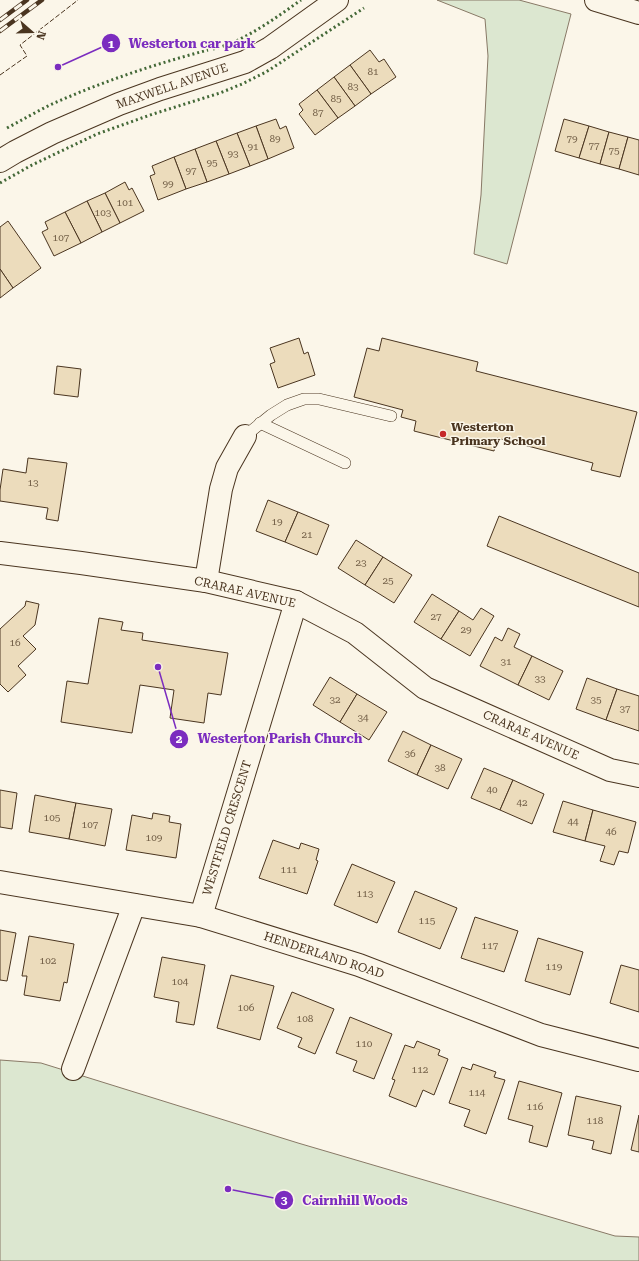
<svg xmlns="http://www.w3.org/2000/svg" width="639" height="1261" font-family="'Roboto Serif',serif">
	<rect width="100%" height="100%" fill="#fbf6e9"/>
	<g fill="#dce7d0" stroke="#887966">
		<polygon points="437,0 519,0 571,14 507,264 474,254 481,195 488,56 485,19"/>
		<polygon points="0,1060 41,1063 298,1143 615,1236 639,1237 639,1261 0,1261"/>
	</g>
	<g fill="#ecdcbc" stroke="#4a3520">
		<polygon points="370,50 379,62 384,59 396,77 371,94 350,65"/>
		<polygon points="350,65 371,94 355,106 334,77"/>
		<polygon points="334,77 355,106 338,118 317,90"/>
		<polygon points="317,90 338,118 315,135 299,114 303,110 299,104"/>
		<polygon points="276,119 280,129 286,126 294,148 268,159 256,126"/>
		<polygon points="564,119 589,126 579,158 555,151"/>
		<polygon points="256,126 268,159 250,166 237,133"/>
		<polygon points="589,126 609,132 600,164 579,158"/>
		<polygon points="609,132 628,137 619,169 600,164"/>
		<polygon points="237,133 250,166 229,174 216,141"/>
		<polygon points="628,137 639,140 639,175 619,169"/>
		<polygon points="216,141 229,174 207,182 195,149"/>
		<polygon points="195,149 207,182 186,189 174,157"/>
		<polygon points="174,157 186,189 158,200 150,176 155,174 152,166"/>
		<polygon points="125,182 129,190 132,188 144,211 120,223 105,193"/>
		<polygon points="105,193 120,223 102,232 87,201"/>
		<polygon points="87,201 102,232 81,243 65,212"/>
		<polygon points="65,212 81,243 54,256 42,232 48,229 45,222"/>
		<polygon points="8,221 41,268 13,288 0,269 0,227"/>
		<polygon points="0,269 13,288 0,298"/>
		<polygon points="299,338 304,354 308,352 315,375 278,388 270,364 275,362 270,348"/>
		<polygon points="382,338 478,362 476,371 637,412 620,477 591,470 593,463 497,438 494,451 414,431 416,421 401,417 403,410 354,397 367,348 379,351"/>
		<polygon points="57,366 81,369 78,397 54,394"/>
		<polygon points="28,458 67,463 58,521 46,519 48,508 0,501 0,490 3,469 26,473"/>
		<polygon points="268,500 298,512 285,542 256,531"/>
		<polygon points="298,512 329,525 317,555 285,542"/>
		<polygon points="499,516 639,573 639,607 487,546"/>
		<polygon points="356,540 383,557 365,585 338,568"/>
		<polygon points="383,557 412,575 394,603 365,585"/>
		<polygon points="432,594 459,611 441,639 414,622"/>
		<polygon points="26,601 39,604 35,625 23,636 36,649 18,666 26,675 8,692 0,684 0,629 25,606"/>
		<polygon points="481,608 494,616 470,656 441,639 459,611 473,620"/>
		<polygon points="99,618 123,622 121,630 143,633 142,640 228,653 221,695 208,693 204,723 170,718 174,690 140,685 132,733 61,722 67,681 88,684"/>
		<polygon points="508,628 520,634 514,647 532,656 518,685 480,666 495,637 502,641"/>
		<polygon points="532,656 563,671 549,700 518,685"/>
		<polygon points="330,677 357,694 340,722 313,705"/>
		<polygon points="587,678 617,689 606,720 576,709"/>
		<polygon points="617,689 639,696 639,731 606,720"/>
		<polygon points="357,694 387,712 369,740 340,722"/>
		<polygon points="403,731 431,745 417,775 388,761"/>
		<polygon points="431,745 462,759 448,789 417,775"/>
		<polygon points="484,768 513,780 500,810 471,798"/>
		<polygon points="513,780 544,794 532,824 500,810"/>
		<polygon points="0,790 17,793 12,829 0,827"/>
		<polygon points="35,795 76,803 69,839 29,832"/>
		<polygon points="563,801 593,810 585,841 553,832"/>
		<polygon points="76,803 112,809 105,846 69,839"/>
		<polygon points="593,810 636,822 628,853 619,851 614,865 600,861 605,846 585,841"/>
		<polygon points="153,813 170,816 169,822 181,824 176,858 126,850 132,815 152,819"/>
		<polygon points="273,840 299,849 301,843 319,849 316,860 318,861 307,894 259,878"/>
		<polygon points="352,864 395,882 377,923 334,905"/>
		<polygon points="415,891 457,908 440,949 398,932"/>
		<polygon points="475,917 518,931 504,972 461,958"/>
		<polygon points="0,930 16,933 7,981 0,980"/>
		<polygon points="29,936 74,944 67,983 64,982 60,1001 24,995 27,976 22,976"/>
		<polygon points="538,938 583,952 570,995 525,981"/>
		<polygon points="162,957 205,965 194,1025 176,1022 179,1002 154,997"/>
		<polygon points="621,965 639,970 639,1012 610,1003"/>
		<polygon points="231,975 274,986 260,1040 217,1028"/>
		<polygon points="292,992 334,1009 315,1054 298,1047 302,1038 277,1028"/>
		<polygon points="350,1017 392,1034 374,1079 353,1071 357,1061 336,1053"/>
		<polygon points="417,1041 440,1050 438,1055 448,1059 434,1095 423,1090 416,1107 389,1096 395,1080 392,1079 405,1045 414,1048"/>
		<polygon points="473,1064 496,1072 494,1077 505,1080 486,1134 464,1126 470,1110 449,1103 462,1067 471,1070"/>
		<polygon points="519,1081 562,1093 547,1147 529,1142 533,1126 508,1119"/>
		<polygon points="576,1096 621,1106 611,1154 592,1149 594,1141 568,1135"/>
		<polygon points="639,1115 639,1152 631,1150"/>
	</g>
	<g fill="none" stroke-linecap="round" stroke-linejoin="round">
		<g stroke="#4a3520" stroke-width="12">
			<g id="service">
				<polyline points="260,423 345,463"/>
				<polyline points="245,436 271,415 287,405 304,399 319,399 391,416"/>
			</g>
		</g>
		<g stroke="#4a3520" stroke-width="24">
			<g id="minor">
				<polyline points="0,553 81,563 206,581 296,602 355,633 425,688 610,770 639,776"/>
				<polyline points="206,581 221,489 227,468 245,436"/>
				<polyline points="0,882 201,916 359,965 541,1035 639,1060"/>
				<polyline points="201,916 296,602"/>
				<polyline points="73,1069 134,905"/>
			</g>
		</g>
		<g stroke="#4a3520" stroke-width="24">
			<g id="tertiary">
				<polyline points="596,0 639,13"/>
				<polyline points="0,161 15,152 52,133 119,104 160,89 245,62 270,48 337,0"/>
			</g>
		</g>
		<use href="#service" stroke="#fbf6e9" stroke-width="11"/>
		<use href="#minor" stroke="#fbf6e9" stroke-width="22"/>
		<use href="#tertiary" stroke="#fbf6e9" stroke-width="22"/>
		<g stroke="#4a3520" stroke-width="4.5">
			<g id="rail">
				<polyline points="0,20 27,0"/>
				<polyline points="0,31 42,0"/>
			</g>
		</g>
		<use href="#rail" stroke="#fbf6e9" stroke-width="3" stroke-dasharray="9" stroke-linecap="butt"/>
		<g stroke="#436837" stroke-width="3" stroke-dasharray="2 3" stroke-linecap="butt">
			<path d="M213,49C242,43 277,17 301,0"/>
			<path d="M7,128C22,120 36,112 50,105C101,82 155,64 208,50"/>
			<polyline points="0,183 32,165 97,134 153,114 220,93 242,84 266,72 364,8"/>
		</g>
		<polyline stroke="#4a3520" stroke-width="1" stroke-dasharray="5 2" stroke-linecap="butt" points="0,75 27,56 20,45 78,0"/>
	</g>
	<circle fill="#c62828" stroke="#fbf6e9" stroke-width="1.5" cx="443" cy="434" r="4"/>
	<g text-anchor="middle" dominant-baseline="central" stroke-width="3" stroke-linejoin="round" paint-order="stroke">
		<g font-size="10" fill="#725f47">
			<text x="373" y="71">81</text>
			<text x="353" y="86">83</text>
			<text x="336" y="98">85</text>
			<text x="318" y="112">87</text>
			<text x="275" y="138">89</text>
			<text x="572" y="138">79</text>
			<text x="594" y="145">77</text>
			<text x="253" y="146">91</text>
			<text x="614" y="150">75</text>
			<text x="233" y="153">93</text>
			<text x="212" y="162">95</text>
			<text x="191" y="170">97</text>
			<text x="168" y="183">99</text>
			<text x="125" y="202">101</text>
			<text x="103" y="212">103</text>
			<text x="61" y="237">107</text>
			<text x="33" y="482">13</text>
			<text x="277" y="521">19</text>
			<text x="307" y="534">21</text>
			<text x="361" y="562">23</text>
			<text x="388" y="580">25</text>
			<text x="436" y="616">27</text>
			<text x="466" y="629">29</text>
			<text x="15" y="642">16</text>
			<text x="506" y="661">31</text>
			<text x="540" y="678">33</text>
			<text x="335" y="699">32</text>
			<text x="596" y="699">35</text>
			<text x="625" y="708">37</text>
			<text x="363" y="717">34</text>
			<text x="410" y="753">36</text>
			<text x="440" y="767">38</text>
			<text x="492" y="789">40</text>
			<text x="522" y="802">42</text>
			<text x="52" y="817">105</text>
			<text x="573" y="821">44</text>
			<text x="90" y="824">107</text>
			<text x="611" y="831">46</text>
			<text x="154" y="837">109</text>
			<text x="289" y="869">111</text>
			<text x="365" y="893">113</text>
			<text x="427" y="920">115</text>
			<text x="490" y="945">117</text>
			<text x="48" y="960">102</text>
			<text x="554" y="966">119</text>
			<text x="180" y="981">104</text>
			<text x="246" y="1007">106</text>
			<text x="305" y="1018">108</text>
			<text x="364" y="1043">110</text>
			<text x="420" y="1069">112</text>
			<text x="477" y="1092">114</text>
			<text x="535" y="1106">116</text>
			<text x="595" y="1120">118</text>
		</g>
		<g font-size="12" fill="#4a3520" stroke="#fbf6e9">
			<text transform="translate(172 86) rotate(-19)">MAXWELL AVENUE</text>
			<text transform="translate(245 592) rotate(13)">CRARAE AVENUE</text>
			<text transform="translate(531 735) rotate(24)">CRARAE AVENUE</text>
			<text transform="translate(227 828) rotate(-73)">WESTFIELD CRESCENT</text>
			<text transform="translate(324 955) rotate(18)">HENDERLAND ROAD</text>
		</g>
		<g font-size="12" font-weight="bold" fill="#4a3520" stroke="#fbf6e9" text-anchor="start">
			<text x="451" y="427">Westerton<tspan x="451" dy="14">Primary School</tspan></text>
		</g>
	</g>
	<path fill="none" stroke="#7b2cbf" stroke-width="1.5" d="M58 67L111 43M158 667L179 739M228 1189L284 1200"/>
	<g fill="#7b2cbf" stroke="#fbf6e9" stroke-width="1.5">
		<circle cx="58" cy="67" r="4"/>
		<circle cx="158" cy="667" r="4"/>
		<circle cx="228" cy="1189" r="4"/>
		<circle cx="111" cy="43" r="10"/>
		<circle cx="179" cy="739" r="10"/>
		<circle cx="284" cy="1200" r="10"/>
	</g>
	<g font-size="12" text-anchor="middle" font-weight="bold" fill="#fff">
		<text x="111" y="48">1</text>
		<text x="179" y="743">2</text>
		<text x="284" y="1204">3</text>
	</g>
	<g font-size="13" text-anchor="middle" font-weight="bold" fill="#7b2cbf" stroke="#fbf6e9" stroke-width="3" stroke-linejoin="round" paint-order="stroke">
		<text x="192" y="48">Westerton car park</text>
		<text x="280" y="743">Westerton Parish Church</text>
		<text x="355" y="1205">Cairnhill Woods</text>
	</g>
	<g transform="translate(32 32) rotate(110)" stroke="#fbf6e9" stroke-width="3" paint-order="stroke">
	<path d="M0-3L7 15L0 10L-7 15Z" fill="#4a3520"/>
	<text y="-6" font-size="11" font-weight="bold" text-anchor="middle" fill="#4a3520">N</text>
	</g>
</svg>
